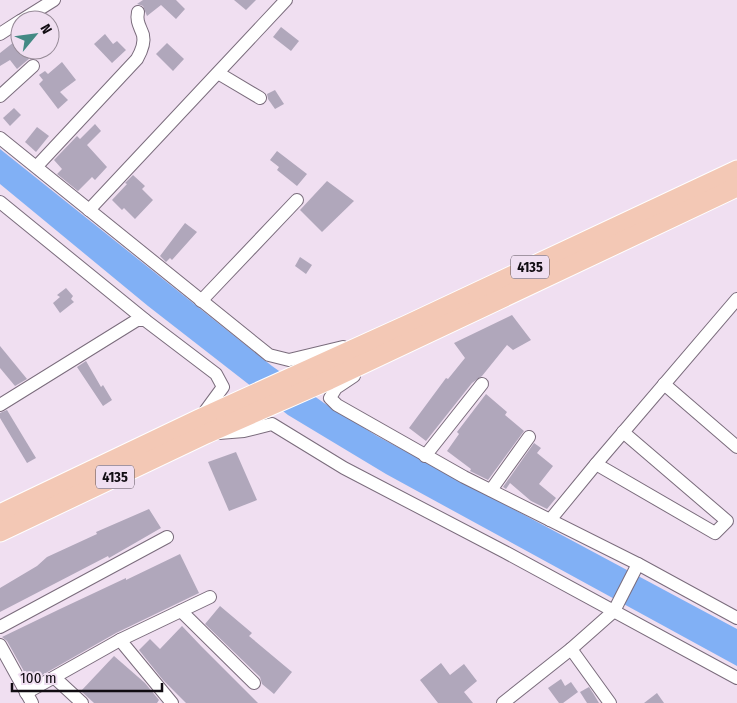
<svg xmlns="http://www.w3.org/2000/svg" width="737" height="703" font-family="'Fira Sans Condensed',sans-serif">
	<rect width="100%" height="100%" fill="#f0dff1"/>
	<polygon fill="#81b0f5" points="0,149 272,366 324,403 377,436 737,629 737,666 386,474 288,415 148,306 0,184"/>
	<g fill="#b0a7bb">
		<polygon points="143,0 176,0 185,9 176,19 161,5 147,16 143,6 137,4"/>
		<polygon points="234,0 256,0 246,10"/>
		<polygon points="281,27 299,41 291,51 273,37"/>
		<polygon points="105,34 113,44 117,41 126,50 112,63 94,44"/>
		<polygon points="14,42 20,50 22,52 24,50 30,58 17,69 10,60 0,66 0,53"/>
		<polygon points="167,43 184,59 173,71 156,54"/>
		<polygon points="62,62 76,80 60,92 68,100 58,109 39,84 43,80 39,75 45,71 48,74"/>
		<polygon points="275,90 284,104 275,109 268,99 267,94"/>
		<polygon points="14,108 21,115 10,126 3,118"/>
		<polygon points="95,124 101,131 87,145 107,167 95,180 92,177 78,191 57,174 62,169 54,160 77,136 80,139"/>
		<polygon points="37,127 49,136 36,152 25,142"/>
		<polygon points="277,151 307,174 297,186 277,170 279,167 270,160"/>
		<polygon points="133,175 145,186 142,189 153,200 135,219 124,208 122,210 112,200 127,184 125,183"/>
		<polygon points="327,181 354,201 322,232 300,210"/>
		<polygon points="185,223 197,232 172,260 170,258 166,262 160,256"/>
		<polygon points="300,257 312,265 306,274 295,266"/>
		<polygon points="66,288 73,296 71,299 74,302 60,313 53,303 60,297 57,295"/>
		<polygon points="512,315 531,340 513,350 507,345 482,376 472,383 426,441 409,428 446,378 448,379 465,358 454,343"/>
		<polygon points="0,346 27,379 15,386 0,368"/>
		<polygon points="86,361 101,387 103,385 112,400 103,406 77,367"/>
		<polygon points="486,394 507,412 505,415 524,431 488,480 470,471 471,469 447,451 459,434 457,432"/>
		<polygon points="7,410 36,458 27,463 0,418 0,413"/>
		<polygon points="534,443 541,448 537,453 553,466 539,484 556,498 547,509 531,501 510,483 506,489 503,487"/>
		<polygon points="236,452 257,500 229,511 208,462"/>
		<polygon points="149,509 161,528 109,558 108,556 0,612 0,588 37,566 47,557 97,534 96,532"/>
		<polygon points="180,554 199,593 116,633 30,682 7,641 2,637 60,609 126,578 126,580"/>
		<polygon points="220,606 252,633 249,636 292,672 274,694 262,684 260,677 205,624"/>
		<polygon points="182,626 201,646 258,703 186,703 163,680 139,650 150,639 160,649"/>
		<polygon points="114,656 145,683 159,700 157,703 94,703 81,691"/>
		<polygon points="441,663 450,675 464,664 477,681 464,692 473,703 438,703 420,680"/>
		<polygon points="561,679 565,686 571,682 578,692 563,703 559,703 548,688"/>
		<polygon points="589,687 593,693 599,703 587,703 580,692"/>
		<polygon points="657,693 664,703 644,703"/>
	</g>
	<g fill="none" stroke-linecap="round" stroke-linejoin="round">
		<g stroke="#7a6c7c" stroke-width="14">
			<g id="street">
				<polyline points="22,20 54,0"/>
				<polyline points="0,34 20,21"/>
				<polyline points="218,73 260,98"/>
				<polyline points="0,96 33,66"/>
				<polyline points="0,138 269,355 289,360 343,347"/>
				<path d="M37,166L137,59C141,52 145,43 143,35C140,26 136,22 138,12"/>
				<polyline points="0,202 145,320 216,374 223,387 201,417"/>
				<polyline points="89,210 286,0"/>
				<polyline points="201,301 297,200"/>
				<polyline points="354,376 336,388 330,398 337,405 464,477 638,564 737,618"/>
				<polyline points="664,384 737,447"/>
				<polyline points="0,405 137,320 145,320"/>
				<polyline points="219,433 244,431 272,424 344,468 505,552 737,678"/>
				<polyline points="425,456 482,384"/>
				<polyline points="596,464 715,533 727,521 623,432"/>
				<polyline points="491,490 529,437"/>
				<polyline points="550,520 596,464 737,299"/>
				<polyline points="181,611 254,683"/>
				<polyline points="0,627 167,537"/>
				<polyline points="120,640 210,597"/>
				<polyline points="0,645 32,703"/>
				<polyline points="571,649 610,703"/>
				<polyline points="55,678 82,703"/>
				<polyline points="26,693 120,640 172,703"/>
				<polyline points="503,703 571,649 614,611 638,564"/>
			</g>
		</g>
		<g stroke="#fff" stroke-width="21">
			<g id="primary">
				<polyline points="0,514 199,419 409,324 737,170"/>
				<polyline points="0,532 206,434 329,380 737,187"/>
			</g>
		</g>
		<use href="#street" stroke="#fff" stroke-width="12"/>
		<use href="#primary" stroke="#f3c8b5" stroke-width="19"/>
	</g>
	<g text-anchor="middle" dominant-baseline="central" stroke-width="4" stroke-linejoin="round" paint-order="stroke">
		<g fill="#f0dff1" stroke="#544b55" stroke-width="1">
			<rect x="511" y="255.5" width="38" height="23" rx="4"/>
			<rect x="96" y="465.5" width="38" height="23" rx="4"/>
		</g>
		<g font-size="14" font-weight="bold" fill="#110c12">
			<text x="530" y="267">4135</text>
			<text x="115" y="477">4135</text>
		</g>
	</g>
	<g transform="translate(35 35) rotate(61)"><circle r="24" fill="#f0dff1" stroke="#978b98"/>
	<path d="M0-4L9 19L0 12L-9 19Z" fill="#438984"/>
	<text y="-8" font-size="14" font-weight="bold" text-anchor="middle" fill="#110c12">N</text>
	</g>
	<path d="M12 683v8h150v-8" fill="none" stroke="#110c12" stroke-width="2.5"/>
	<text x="20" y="683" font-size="15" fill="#110c12" stroke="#f0dff1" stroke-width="4" paint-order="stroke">100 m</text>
</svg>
